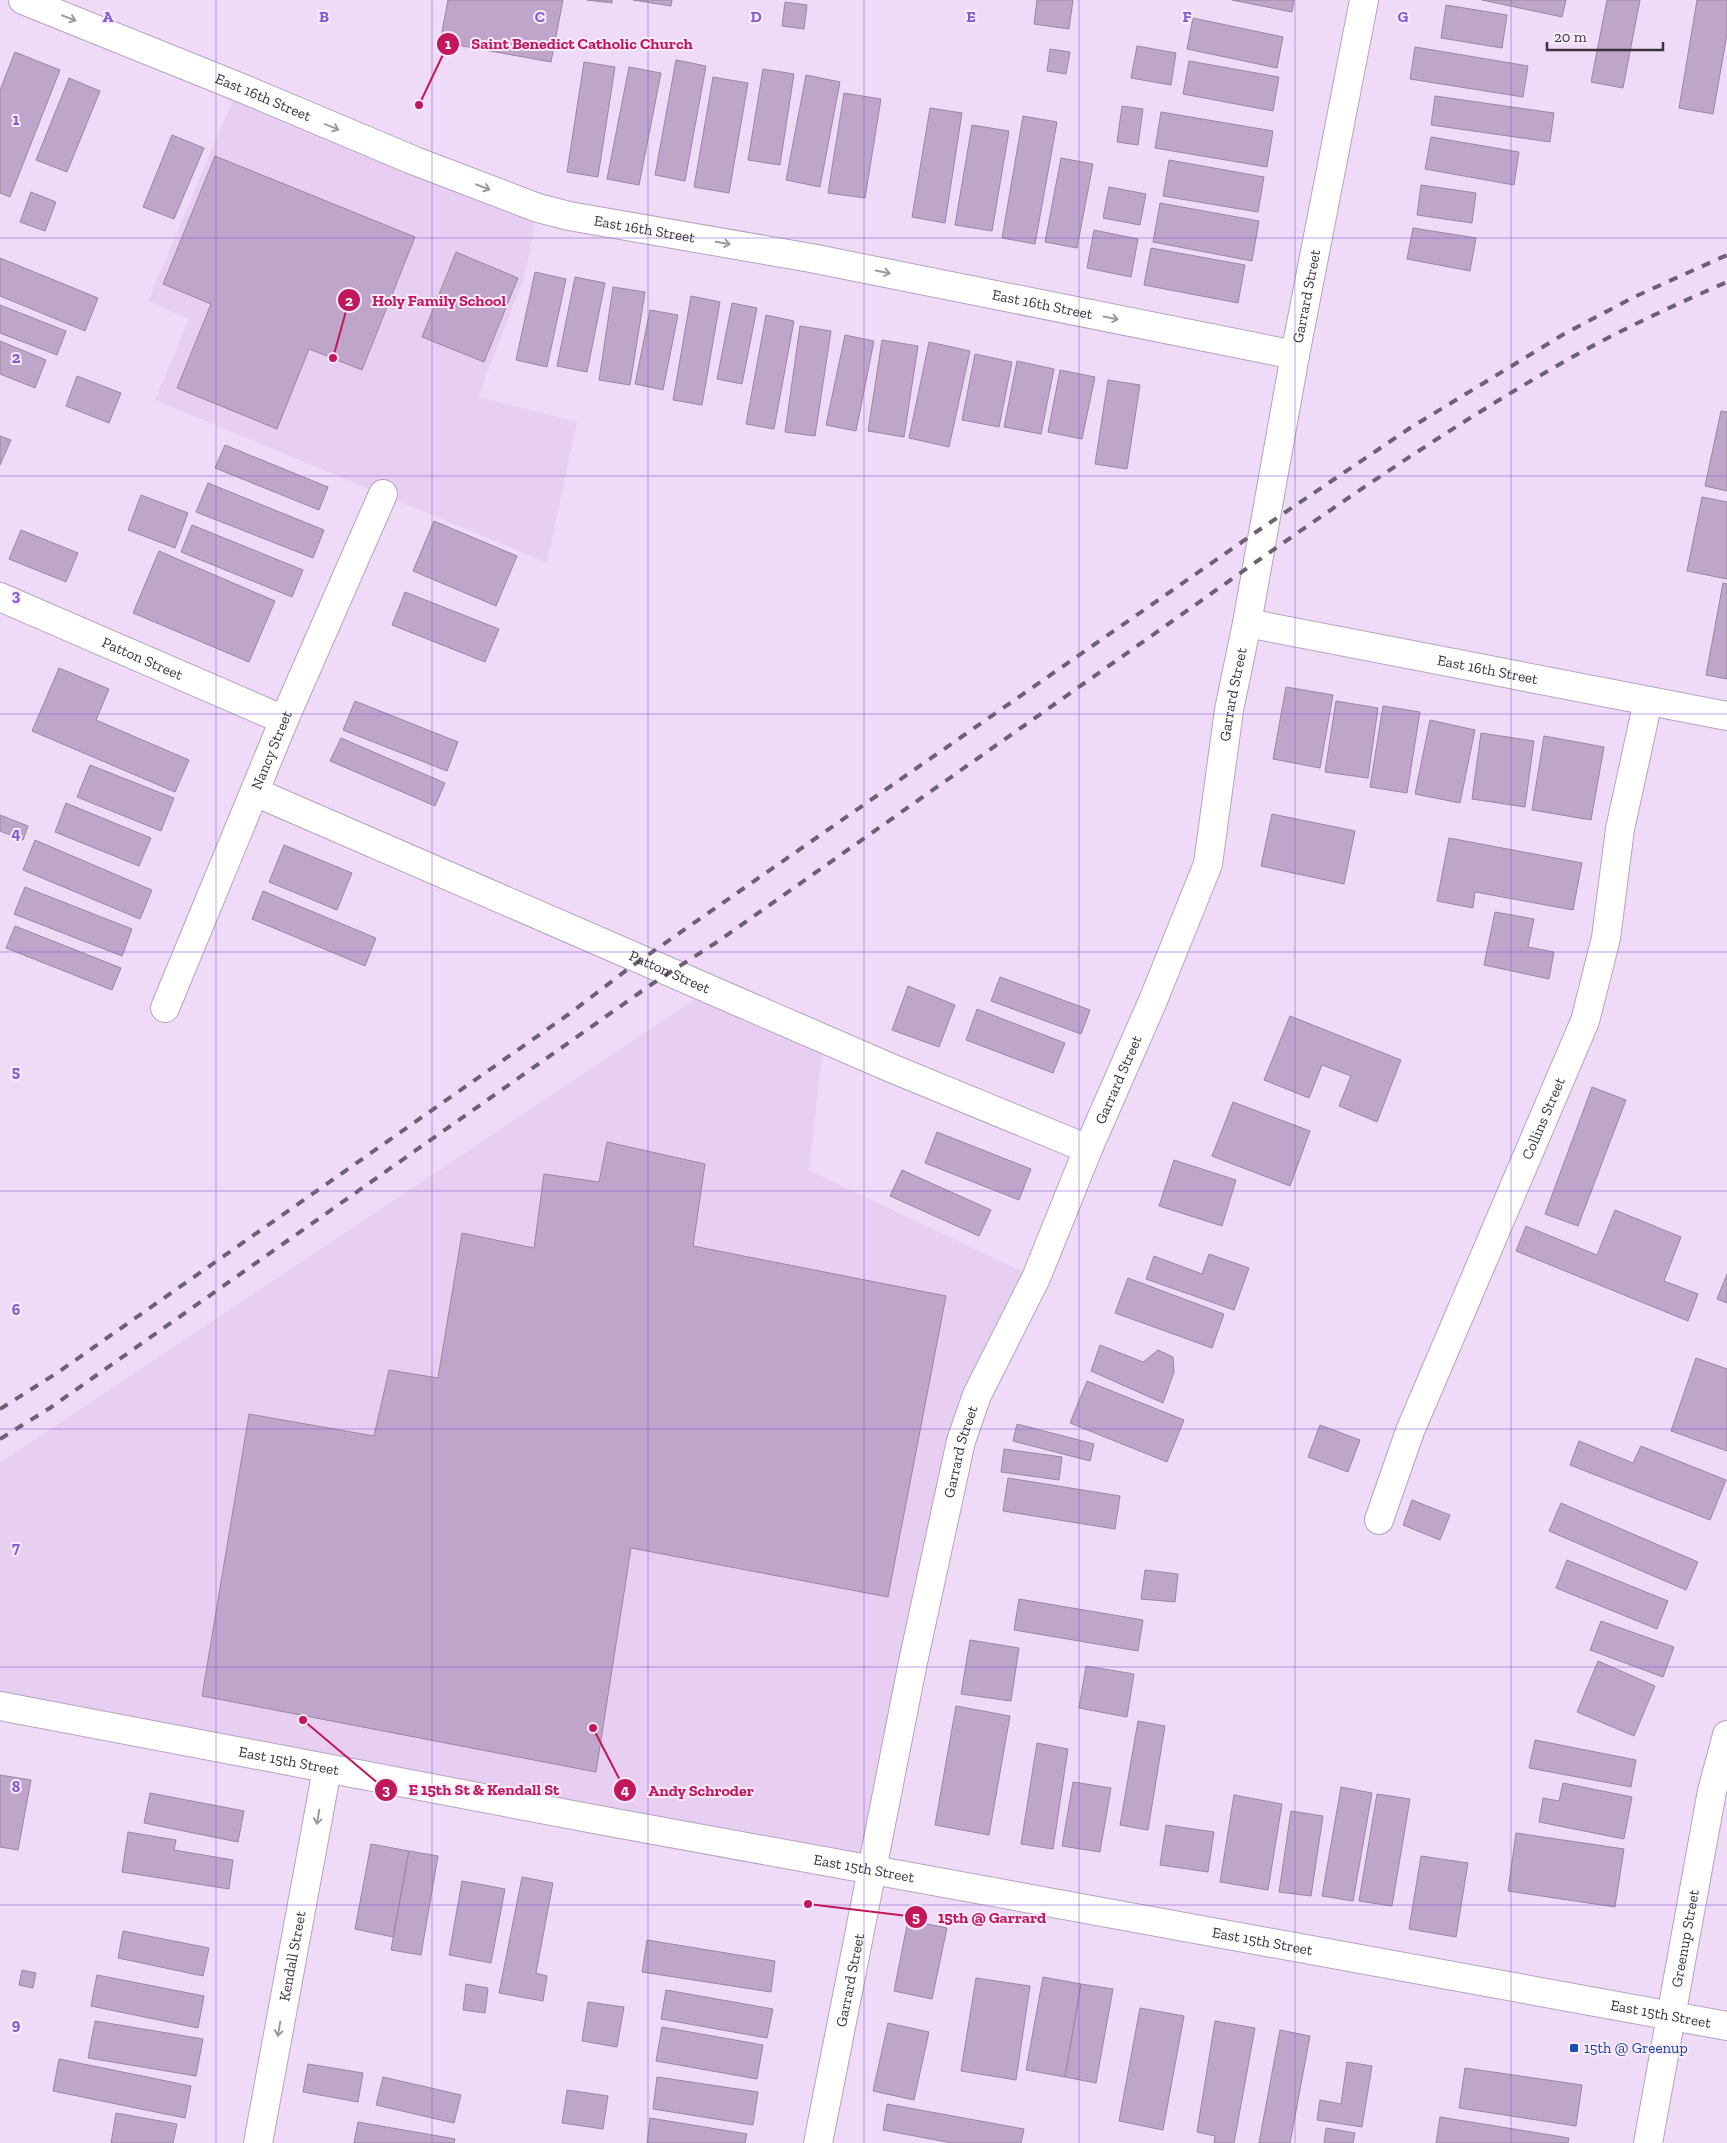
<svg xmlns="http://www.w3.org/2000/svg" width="1727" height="2143" font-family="'Zilla Slab',serif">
	<rect width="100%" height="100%" fill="#efdbf7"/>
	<g fill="#e8cff1">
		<polygon points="238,87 538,208 525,275 478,397 577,422 547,563 155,400 189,319 148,301"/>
		<polygon points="709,990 824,1039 809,1170 1036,1278 977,1395 873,1870 0,1706 0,1463"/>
	</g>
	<g fill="#bfa5c9" stroke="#9a87a0">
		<polygon points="448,0 563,0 551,62 440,42"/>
		<polygon points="587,0 612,0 612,3"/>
		<polygon points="633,0 672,0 671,6"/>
		<polygon points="1037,0 1073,0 1069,29 1034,24"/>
		<polygon points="1232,0 1294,0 1292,12"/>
		<polygon points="1482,0 1566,0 1562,17"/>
		<polygon points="1607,0 1640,0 1623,88 1591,82"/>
		<polygon points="1697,0 1727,0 1727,34 1713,114 1679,108"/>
		<polygon points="785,2 807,5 804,29 782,26"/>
		<polygon points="1446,5 1507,15 1502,48 1441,38"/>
		<polygon points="1193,18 1283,37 1277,68 1187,49"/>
		<polygon points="1137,46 1176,53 1171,85 1131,78"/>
		<polygon points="1415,47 1528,66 1523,97 1410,79"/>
		<polygon points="1050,49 1070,52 1066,74 1047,71"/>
		<polygon points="15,52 60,70 10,197 0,193 0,90"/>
		<polygon points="676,60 706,66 685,181 655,175"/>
		<polygon points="1189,61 1279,77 1273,111 1183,94"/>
		<polygon points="584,62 615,67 598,177 567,172"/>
		<polygon points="629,67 661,73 639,185 607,179"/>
		<polygon points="763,69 794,74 780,165 748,160"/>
		<polygon points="806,75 840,82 820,187 786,180"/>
		<polygon points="713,77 748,83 729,193 694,187"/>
		<polygon points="69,78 100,91 67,172 36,160"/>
		<polygon points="844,93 881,99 865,198 828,193"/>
		<polygon points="1435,96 1554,113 1550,142 1431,125"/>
		<polygon points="1122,106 1143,109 1138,145 1117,142"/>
		<polygon points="930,108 962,113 945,223 912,217"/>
		<polygon points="1161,112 1273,131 1267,167 1155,148"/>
		<polygon points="1023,116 1057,122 1035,244 1002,238"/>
		<polygon points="972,125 1009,131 992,231 955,225"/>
		<polygon points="172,135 204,148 174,219 143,207"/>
		<polygon points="1431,137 1519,152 1514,185 1425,169"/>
		<polygon points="215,156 415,237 362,370 309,349 277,429 177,388 211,304 163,284"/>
		<polygon points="1061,158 1093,164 1077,248 1045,242"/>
		<polygon points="1169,160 1264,177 1258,212 1163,196"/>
		<polygon points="1421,185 1476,193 1472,223 1417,215"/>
		<polygon points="1109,187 1146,194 1140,225 1103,218"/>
		<polygon points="31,192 56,202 45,231 20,222"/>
		<polygon points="1160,203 1259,221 1252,261 1153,242"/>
		<polygon points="1413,228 1476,238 1470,271 1407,259"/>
		<polygon points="1094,230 1138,239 1131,277 1087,268"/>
		<polygon points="1151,248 1245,265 1238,303 1144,285"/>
		<polygon points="456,252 518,278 484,362 422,337"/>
		<polygon points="0,258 98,298 85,331 0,296"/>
		<polygon points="535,272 566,279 547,367 516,360"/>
		<polygon points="575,277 605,283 587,372 557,366"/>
		<polygon points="613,287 645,292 630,385 599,380"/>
		<polygon points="691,296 720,302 702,405 673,400"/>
		<polygon points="732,303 757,308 742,384 717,379"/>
		<polygon points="0,305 66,331 57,355 0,333"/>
		<polygon points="650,310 678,315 663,390 635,384"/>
		<polygon points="766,315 794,321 774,429 746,424"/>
		<polygon points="800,326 831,331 815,436 785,432"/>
		<polygon points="845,335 874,341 856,431 826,425"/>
		<polygon points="882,340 918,346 904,437 868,431"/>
		<polygon points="0,341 46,360 35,388 0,374"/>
		<polygon points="929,342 970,351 949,447 909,438"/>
		<polygon points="975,354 1012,362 999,427 962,420"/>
		<polygon points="1017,361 1054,369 1041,434 1004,427"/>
		<polygon points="1060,370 1095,377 1082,439 1048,432"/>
		<polygon points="77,376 121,393 109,423 66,406"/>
		<polygon points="1108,380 1140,385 1127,469 1095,464"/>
		<polygon points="1721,411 1727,412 1727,491 1705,486"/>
		<polygon points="0,436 11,440 0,465"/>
		<polygon points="225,445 328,487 319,510 215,468"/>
		<polygon points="208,483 324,530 313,558 196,512"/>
		<polygon points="141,495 188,513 175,548 128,530"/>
		<polygon points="1702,497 1727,502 1727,579 1687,571"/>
		<polygon points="434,521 517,556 496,606 413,571"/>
		<polygon points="192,525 303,570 292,597 181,552"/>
		<polygon points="21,530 78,553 66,582 9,559"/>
		<polygon points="159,551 275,601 249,662 133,613"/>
		<polygon points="1723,583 1727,584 1727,679 1706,675"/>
		<polygon points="405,592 499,629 485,662 392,625"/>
		<polygon points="59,668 109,689 96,720 189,760 175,792 32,731"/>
		<polygon points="1286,687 1333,695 1320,768 1273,759"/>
		<polygon points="355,701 458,742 447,771 343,730"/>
		<polygon points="1336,701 1378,708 1368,778 1325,772"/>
		<polygon points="1383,706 1420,712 1407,793 1370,787"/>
		<polygon points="1430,720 1475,730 1460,803 1415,794"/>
		<polygon points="1481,733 1534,741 1525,807 1472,799"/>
		<polygon points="1544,736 1604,747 1591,820 1532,810"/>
		<polygon points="341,738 445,783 435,806 330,761"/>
		<polygon points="90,765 174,798 161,831 77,797"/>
		<polygon points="66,803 151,838 139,866 55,832"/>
		<polygon points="1272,814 1355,831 1344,884 1261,866"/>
		<polygon points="0,815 28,826 23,840 0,831"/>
		<polygon points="1449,838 1582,863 1573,910 1475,892 1473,908 1437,901"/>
		<polygon points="35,840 152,890 140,919 23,870"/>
		<polygon points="284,845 352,873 337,910 269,882"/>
		<polygon points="25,887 132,929 122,956 14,914"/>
		<polygon points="263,891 376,938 365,966 252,919"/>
		<polygon points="1495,912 1534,919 1528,947 1554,952 1549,979 1484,965"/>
		<polygon points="15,926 121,968 112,990 6,948"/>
		<polygon points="1000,977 1090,1010 1081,1034 991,1001"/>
		<polygon points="908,986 955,1005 939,1047 892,1030"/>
		<polygon points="977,1009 1065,1043 1053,1073 966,1040"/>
		<polygon points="1290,1016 1401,1060 1377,1122 1339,1106 1351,1076 1322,1065 1309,1098 1264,1080"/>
		<polygon points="1592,1087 1626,1100 1578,1226 1545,1214"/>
		<polygon points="1233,1102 1310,1131 1290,1186 1212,1156"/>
		<polygon points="937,1132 1031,1169 1019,1200 925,1163"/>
		<polygon points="607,1142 705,1164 693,1246 946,1296 888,1597 631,1548 596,1772 202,1696 249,1414 374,1436 389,1370 438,1378 462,1233 534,1248 544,1174 599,1182"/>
		<polygon points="1174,1160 1236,1180 1222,1226 1159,1206"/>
		<polygon points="902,1170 991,1210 979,1236 890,1196"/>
		<polygon points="1615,1210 1681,1237 1664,1281 1698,1294 1688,1321 1516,1251 1526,1226 1597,1255"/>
		<polygon points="1209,1254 1249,1268 1234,1310 1146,1279 1154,1256 1202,1274"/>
		<polygon points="1727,1274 1727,1303 1717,1299"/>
		<polygon points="1128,1278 1224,1314 1212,1348 1115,1313"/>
		<polygon points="1100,1345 1143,1362 1158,1350 1173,1357 1174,1372 1163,1403 1091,1371"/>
		<polygon points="1696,1358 1727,1369 1727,1451 1671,1431"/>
		<polygon points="1087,1381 1184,1420 1167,1462 1070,1423"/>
		<polygon points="1017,1424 1094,1444 1090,1461 1013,1441"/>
		<polygon points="1320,1425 1360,1440 1348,1472 1308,1457"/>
		<polygon points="1579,1441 1633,1463 1641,1446 1726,1480 1710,1520 1570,1465"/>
		<polygon points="1004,1449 1062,1457 1059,1480 1001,1472"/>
		<polygon points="1008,1478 1120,1496 1115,1529 1003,1511"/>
		<polygon points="1412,1500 1450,1515 1440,1540 1403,1525"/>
		<polygon points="1561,1503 1698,1562 1686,1590 1549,1531"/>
		<polygon points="1567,1560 1668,1601 1657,1629 1556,1588"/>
		<polygon points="1145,1570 1178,1574 1175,1602 1141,1599"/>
		<polygon points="1019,1599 1143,1620 1138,1651 1014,1630"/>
		<polygon points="1601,1621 1674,1647 1663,1677 1590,1650"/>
		<polygon points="970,1640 1019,1648 1011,1701 961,1694"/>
		<polygon points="1598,1661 1655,1686 1634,1736 1577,1712"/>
		<polygon points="1086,1666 1134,1674 1127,1717 1079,1708"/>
		<polygon points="956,1706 1010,1716 989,1835 935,1825"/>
		<polygon points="1138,1721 1165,1726 1148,1830 1120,1825"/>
		<polygon points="1535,1740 1636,1760 1631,1787 1529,1768"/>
		<polygon points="1037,1743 1068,1749 1053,1849 1021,1844"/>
		<polygon points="0,1775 31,1780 18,1850 0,1847"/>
		<polygon points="1073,1782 1111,1788 1100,1852 1062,1846"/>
		<polygon points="1563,1783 1632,1797 1624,1839 1539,1822 1543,1798 1559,1801"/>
		<polygon points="1341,1787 1372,1793 1353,1901 1322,1896"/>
		<polygon points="150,1793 244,1811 238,1842 144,1823"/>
		<polygon points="1377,1794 1410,1799 1392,1906 1359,1901"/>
		<polygon points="1234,1795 1282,1804 1268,1890 1220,1882"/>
		<polygon points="1291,1811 1323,1816 1311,1896 1279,1892"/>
		<polygon points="1166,1825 1214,1832 1208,1872 1160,1865"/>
		<polygon points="128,1832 176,1840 174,1850 233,1860 229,1889 122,1872"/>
		<polygon points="1516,1833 1624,1849 1615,1907 1508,1891"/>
		<polygon points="371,1844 409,1851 393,1937 355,1929"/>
		<polygon points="409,1851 438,1856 421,1955 391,1950"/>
		<polygon points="1421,1856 1468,1863 1456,1937 1409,1929"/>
		<polygon points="522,1877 553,1883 536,1973 547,1976 543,2001 499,1993"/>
		<polygon points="462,1881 505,1889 491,1963 449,1955"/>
		<polygon points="908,1920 947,1928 932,1999 894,1991"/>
		<polygon points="123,1931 209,1948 203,1976 118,1958"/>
		<polygon points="647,1940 775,1961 771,1992 642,1972"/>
		<polygon points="22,1970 36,1973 33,1988 19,1985"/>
		<polygon points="97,1975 204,1996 198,2028 91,2006"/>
		<polygon points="1043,1977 1081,1984 1065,2077 1026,2070"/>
		<polygon points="976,1978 1030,1986 1016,2080 961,2071"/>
		<polygon points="466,1984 488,1988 485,2013 463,2010"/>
		<polygon points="1081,1984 1113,1989 1096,2083 1065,2077"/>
		<polygon points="666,1990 773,2009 767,2038 661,2019"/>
		<polygon points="588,2002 624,2007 617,2047 582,2041"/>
		<polygon points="1140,2008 1184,2016 1163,2130 1119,2121"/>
		<polygon points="95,2021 203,2039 196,2076 88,2058"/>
		<polygon points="1215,2021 1255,2028 1234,2143 1214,2143 1215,2136 1197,2132"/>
		<polygon points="888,2023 929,2032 914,2100 873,2091"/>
		<polygon points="662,2027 763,2045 757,2079 656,2061"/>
		<polygon points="1280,2030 1310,2036 1290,2143 1259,2143"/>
		<polygon points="59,2059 191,2086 185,2118 53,2091"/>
		<polygon points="1347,2062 1372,2066 1362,2127 1317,2120 1320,2100 1341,2104"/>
		<polygon points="308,2064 363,2073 358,2102 303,2092"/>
		<polygon points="1465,2068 1582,2085 1576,2126 1459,2108"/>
		<polygon points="383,2077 461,2095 454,2123 376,2105"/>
		<polygon points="657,2077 758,2092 753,2125 653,2109"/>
		<polygon points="567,2090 608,2096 603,2129 562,2123"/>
		<polygon points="887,2104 1024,2129 1021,2143 952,2143 883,2130"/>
		<polygon points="116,2113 177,2124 173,2143 111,2143"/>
		<polygon points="1440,2117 1569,2138 1568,2143 1436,2143"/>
		<polygon points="650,2118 747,2134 745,2143 647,2143"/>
		<polygon points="358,2122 455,2139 454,2143 354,2143"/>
		<polygon points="1326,2128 1355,2133 1353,2143 1324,2143"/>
	</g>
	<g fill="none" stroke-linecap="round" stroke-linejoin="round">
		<g stroke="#b6a3be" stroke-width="30">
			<g id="minor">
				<path id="s1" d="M23,0L244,89L415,161L538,208L569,216L811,258L1295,355"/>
				<path id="s2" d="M0,597L284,720"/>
				<path id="s3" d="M1247,623L1727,716"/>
				<path id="s4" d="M255,792L891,1068L1088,1149"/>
				<path id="s5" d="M165,1008L284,720L383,494"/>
				<path id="s6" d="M1379,1520L1410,1431L1585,1021L1606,938L1620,829L1648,701"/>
				<path id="s7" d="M258,2143L327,1769"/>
				<path id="s8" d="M818,2143L913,1662L961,1441L977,1395L1036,1278L1088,1149L1152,1003L1208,864L1229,710L1247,623L1295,355L1364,0"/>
			</g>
		</g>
		<g stroke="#b6a3be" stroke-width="30">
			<g id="tertiary">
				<path id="s9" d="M0,1706L599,1820L1727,2026"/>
			</g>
		</g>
		<g stroke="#b6a3be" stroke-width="30">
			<g id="secondary">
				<path id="s10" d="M1648,2143L1712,1791L1727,1735"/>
			</g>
		</g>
		<use href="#minor" stroke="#fff" stroke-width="28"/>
		<use href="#tertiary" stroke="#fff" stroke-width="28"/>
		<use href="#secondary" stroke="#fff" stroke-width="28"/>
		<g stroke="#6d6171" stroke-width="4" stroke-dasharray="9 9" stroke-linecap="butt">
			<polyline points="0,1409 57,1373 569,1014 632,966 1259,530 1410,428 1564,334 1634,297 1727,255"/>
			<path d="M0,1439L50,1408L652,984L720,940C870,834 1021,728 1171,622C1304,528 1442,429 1585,350C1631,325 1679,303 1727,282"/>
		</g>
	</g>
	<defs><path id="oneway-shaft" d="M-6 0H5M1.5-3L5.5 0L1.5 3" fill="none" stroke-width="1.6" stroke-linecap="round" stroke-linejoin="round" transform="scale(1.25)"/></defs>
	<g stroke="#9d999e">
		<use href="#oneway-shaft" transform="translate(69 18) rotate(21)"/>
		<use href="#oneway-shaft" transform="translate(332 127) rotate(23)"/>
		<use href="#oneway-shaft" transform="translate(483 187) rotate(21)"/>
		<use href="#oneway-shaft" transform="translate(723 243) rotate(10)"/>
		<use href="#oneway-shaft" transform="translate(883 272) rotate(11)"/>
		<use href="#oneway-shaft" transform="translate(1111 318) rotate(11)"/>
		<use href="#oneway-shaft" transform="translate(318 1817) rotate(100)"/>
		<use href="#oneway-shaft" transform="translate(279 2029) rotate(100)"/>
	</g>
	<path fill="none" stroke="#865ad3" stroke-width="1" stroke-opacity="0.55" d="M216,0V2143M432,0V2143M648,0V2143M864,0V2143M1079,0V2143M1295,0V2143M1511,0V2143M0,238H1727M0,476H1727M0,714H1727M0,952H1727M0,1191H1727M0,1429H1727M0,1667H1727M0,1905H1727"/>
	<rect fill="#1a4fb4" stroke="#f8ebfd" stroke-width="2" x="1569" y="2043" width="10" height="10" rx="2.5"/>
	<g text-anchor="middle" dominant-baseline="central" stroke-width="4" stroke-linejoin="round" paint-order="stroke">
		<g font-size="15" fill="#3b333e" stroke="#f8ebfd">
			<text stroke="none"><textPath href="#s1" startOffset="259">East 16th Street</textPath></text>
			<text stroke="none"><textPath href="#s1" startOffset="664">East 16th Street</textPath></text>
			<text stroke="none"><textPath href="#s8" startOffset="1921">Garrard Street</textPath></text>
			<text stroke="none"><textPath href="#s1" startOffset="1069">East 16th Street</textPath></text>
			<text stroke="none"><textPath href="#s2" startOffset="155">Patton Street</textPath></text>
			<text stroke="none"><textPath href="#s3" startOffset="245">East 16th Street</textPath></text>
			<text stroke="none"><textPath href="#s8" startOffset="1516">Garrard Street</textPath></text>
			<text stroke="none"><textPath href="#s5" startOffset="279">Nancy Street</textPath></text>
			<text stroke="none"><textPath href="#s4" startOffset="452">Patton Street</textPath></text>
			<text stroke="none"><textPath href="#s8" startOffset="1111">Garrard Street</textPath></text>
			<text stroke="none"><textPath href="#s6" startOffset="434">Collins Street</textPath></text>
			<text stroke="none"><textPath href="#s8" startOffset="706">Garrard Street</textPath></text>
			<text stroke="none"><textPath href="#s9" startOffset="294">East 15th Street</textPath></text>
			<text stroke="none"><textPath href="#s9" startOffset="879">East 15th Street</textPath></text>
			<text stroke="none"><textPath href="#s10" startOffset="208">Greenup Street</textPath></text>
			<text stroke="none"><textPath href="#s9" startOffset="1284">East 15th Street</textPath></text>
			<text stroke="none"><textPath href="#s7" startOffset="190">Kendall Street</textPath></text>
			<text stroke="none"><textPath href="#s8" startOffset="166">Garrard Street</textPath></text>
			<text stroke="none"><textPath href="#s9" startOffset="1689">East 15th Street</textPath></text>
		</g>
		<g font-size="15" fill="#164399" stroke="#f8ebfd" text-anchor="start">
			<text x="1584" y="2048">15th @ Greenup</text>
		</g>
	</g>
	<g font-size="16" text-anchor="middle" font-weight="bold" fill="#865ad3" stroke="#f8ebfd" stroke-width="4" stroke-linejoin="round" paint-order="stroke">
		<text x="108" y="22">A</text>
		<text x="324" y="22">B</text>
		<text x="540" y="22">C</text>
		<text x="756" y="22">D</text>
		<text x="971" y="22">E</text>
		<text x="1187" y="22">F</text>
		<text x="1403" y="22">G</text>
		<text x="16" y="125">1</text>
		<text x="16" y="363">2</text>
		<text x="16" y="601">3</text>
		<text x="16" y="839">4</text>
		<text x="16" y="1077">5</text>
		<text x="16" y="1315">6</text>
		<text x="16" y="1553">7</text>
		<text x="16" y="1792">8</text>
		<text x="16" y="2030">9</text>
	</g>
	<path fill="none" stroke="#c2185b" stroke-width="2" d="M419 105L448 44M333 358L349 300M303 1720L386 1790M593 1728L625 1790M808 1904L916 1917"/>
	<g fill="#c2185b" stroke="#f8ebfd" stroke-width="2">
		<circle cx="419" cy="105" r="5"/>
		<circle cx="333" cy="358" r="5"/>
		<circle cx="303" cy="1720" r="5"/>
		<circle cx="593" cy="1728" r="5"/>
		<circle cx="808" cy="1904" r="5"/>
		<circle cx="448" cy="44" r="12"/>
		<circle cx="349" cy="300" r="12"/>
		<circle cx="386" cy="1790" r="12"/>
		<circle cx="625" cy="1790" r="12"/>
		<circle cx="916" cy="1917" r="12"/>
	</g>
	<g font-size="15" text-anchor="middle" font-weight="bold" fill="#fff">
		<text x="448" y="49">1</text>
		<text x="349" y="306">2</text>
		<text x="386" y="1795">3</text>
		<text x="625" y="1795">4</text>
		<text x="916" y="1922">5</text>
	</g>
	<g font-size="16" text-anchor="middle" font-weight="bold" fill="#c2185b" stroke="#f8ebfd" stroke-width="4" stroke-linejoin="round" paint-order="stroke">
		<text x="582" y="49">Saint Benedict Catholic Church</text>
		<text x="439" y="306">Holy Family School</text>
		<text x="484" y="1795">E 15th St &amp; Kendall St</text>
		<text x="701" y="1796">Andy Schroder</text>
		<text x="992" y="1923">15th @ Garrard</text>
	</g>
	<path d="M1547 42v8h116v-8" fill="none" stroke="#3b333e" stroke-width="2.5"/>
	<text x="1554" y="42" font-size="15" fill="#3b333e" stroke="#f8ebfd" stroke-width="4" paint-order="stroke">20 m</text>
</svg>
